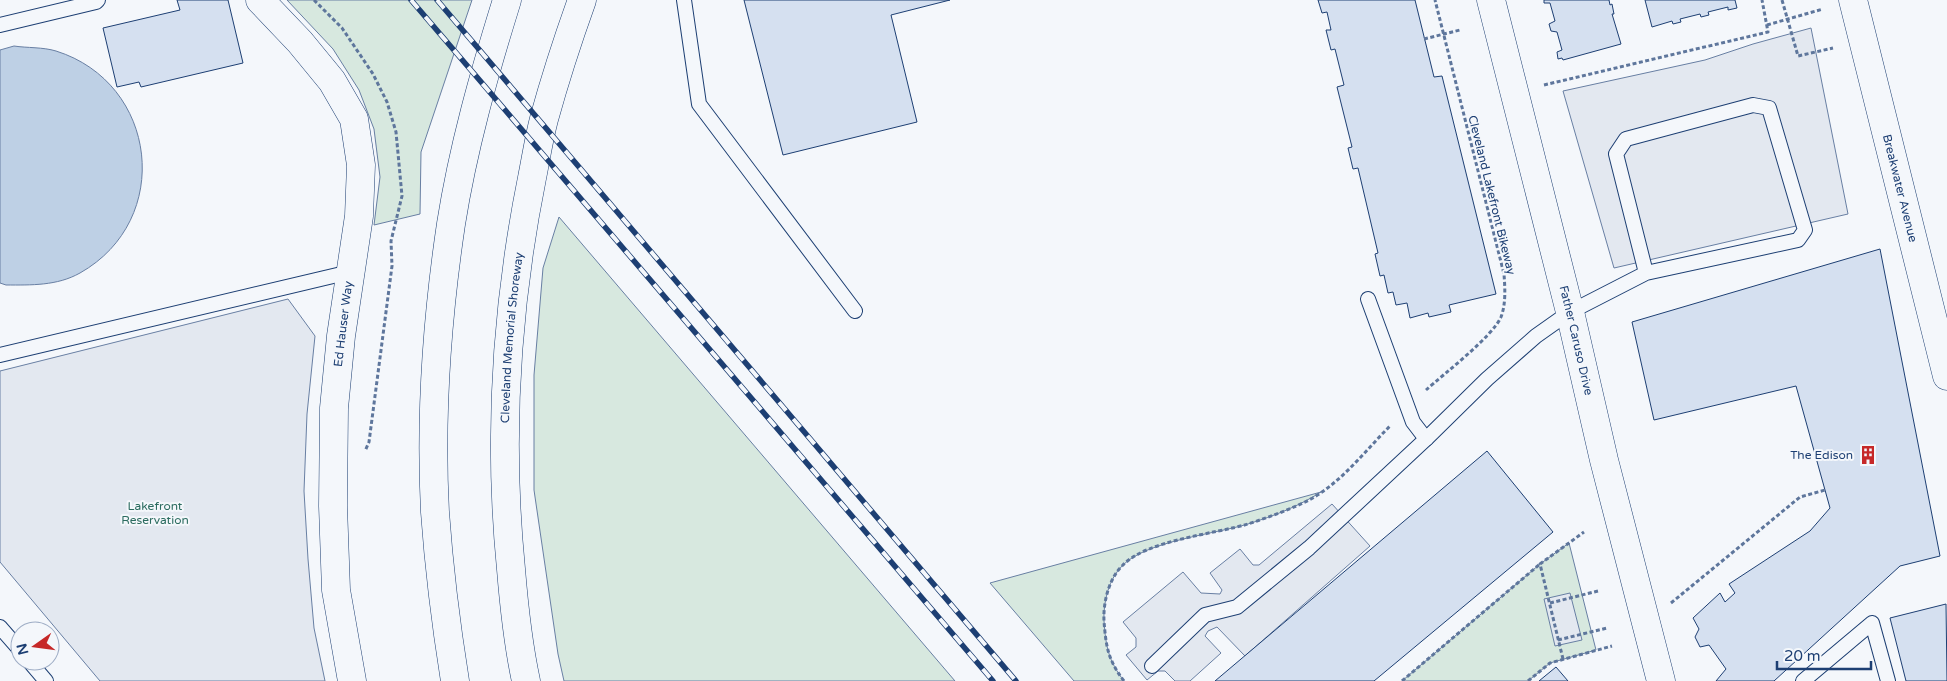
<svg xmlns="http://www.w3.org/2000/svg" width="1947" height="681" font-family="'Varela Round',sans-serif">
	<rect width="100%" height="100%" fill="#f4f7fb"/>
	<g fill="#d7e8df" stroke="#687fa3">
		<polygon points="287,0 472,0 421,152 420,214 374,225 380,177 374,129 359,90 333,49"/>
		<polygon points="559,217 955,681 564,681 558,654 534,490 534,375 543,268"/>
		<path d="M1321,492C1299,506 1274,516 1248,524C1215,534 1147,541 1123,565C1109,578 1103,602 1104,621C1106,647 1108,660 1124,681H1074L990,583Z"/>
		<polygon points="1569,543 1596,650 1550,663 1528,681 1402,681 1540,564"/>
	</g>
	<g fill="#e3e8f0" stroke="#687fa3">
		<polygon points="1811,28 1848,214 1614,268 1563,91 1705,60 1753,44"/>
		<polygon points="288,299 315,336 307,414 304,491 308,559 314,628 325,681 100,681 0,562 0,371"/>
		<polygon points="1332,504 1370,546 1245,656 1217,627 1208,631 1205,636 1221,653 1190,681 1175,681 1165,671 1158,671 1147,680 1126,655 1136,647 1136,638 1123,622 1183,572 1201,593 1220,594 1222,590 1210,573 1240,549 1253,565 1259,565"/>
		<polygon points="1570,593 1582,640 1555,646 1544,599"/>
	</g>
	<path fill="#bed0e5" stroke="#687fa3" d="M14,46C27,48 43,47 56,51C158,83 174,220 80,273C57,286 31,285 6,285L0,283V50Z"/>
	<g fill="#d5e0f0" stroke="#1d3f73">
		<polygon points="177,0 228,0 243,63 141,87 139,82 117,87 103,28 180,10"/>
		<polygon points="744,0 950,0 891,15 917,122 783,155"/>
		<polygon points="1318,0 1415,0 1434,77 1442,76 1496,294 1449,305 1451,312 1429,317 1428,313 1410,318 1407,303 1396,305 1393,292 1388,293 1384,275 1380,276 1375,254 1378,253 1358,168 1353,169 1348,148 1352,147 1337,87 1344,85 1335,49 1331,50 1326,30 1331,30 1327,12 1322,13"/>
		<polygon points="1544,0 1609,0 1610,5 1612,4 1614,14 1612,14 1621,44 1563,60 1562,58 1558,59 1557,52 1562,50 1557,32 1551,31 1549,24 1555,21 1550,3 1544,3"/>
		<polygon points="1645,0 1735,0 1737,8 1728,10 1728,7 1708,12 1709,15 1701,17 1700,14 1680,19 1681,22 1673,24 1672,21 1652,27"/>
		<polygon points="1880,249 1940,556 1900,566 1774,681 1716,681 1726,669 1709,645 1700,647 1695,637 1699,629 1693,618 1720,593 1725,602 1735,593 1729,584 1810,531 1830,508 1796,386 1654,420 1632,322"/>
		<polygon points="1487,451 1553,532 1374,681 1215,681"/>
		<polygon points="1946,604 1947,681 1906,681 1890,618"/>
		<polygon points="1556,667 1568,681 1539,681"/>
	</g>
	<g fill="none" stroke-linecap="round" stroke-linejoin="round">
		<g stroke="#1d3f73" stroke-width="16">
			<g id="lane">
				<polyline points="684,0 699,104 855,311"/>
				<polyline points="0,25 96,2 98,0"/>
				<polyline points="1368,299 1413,422 1426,439"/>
				<polyline points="0,355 350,272"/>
				<polyline points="0,627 20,650"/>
				<polyline points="29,661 46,681"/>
				<polyline points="1152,666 1205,615 1237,607 1309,548 1426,439 1487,379 1536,336 1570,312 1646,273 1798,240 1805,230 1769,108 1753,105 1626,139 1616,154 1646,273"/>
				<polyline points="1803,681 1872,623 1888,681"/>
			</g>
		</g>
		<g stroke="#1d3f73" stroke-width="29">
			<g id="street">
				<polyline points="260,0 300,42 332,81 354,119 361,165 359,216 341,336 334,408 333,506 336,590 352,681"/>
				<path id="s1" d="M1491,0L1570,312L1604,460L1661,681"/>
				<path id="s2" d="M1853,0L1947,376"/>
			</g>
		</g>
		<g stroke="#1d3f73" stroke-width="29">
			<g id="highway">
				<path d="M455,681C446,625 439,568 435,512C430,417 437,318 451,224C463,148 484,74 507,0"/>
				<path id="s3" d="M526,681C518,644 514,606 511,569C498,438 506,307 532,178C536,158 539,138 544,119C555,79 568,39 582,0"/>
			</g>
		</g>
		<g stroke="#5e769c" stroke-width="3" stroke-dasharray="4 2.5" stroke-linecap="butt">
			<polyline points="314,0 342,28 373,74 387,102 396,132 402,196 391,241 392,266 369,442 365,451"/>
			<polyline points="1782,0 1798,56 1833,48"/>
			<polyline points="1767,25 1823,9"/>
			<polyline points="1424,39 1460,30"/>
			<polyline points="1544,85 1768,32 1762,0"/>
			<path d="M1426,390C1445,373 1492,337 1501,317C1506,304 1505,288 1504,274L1435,0"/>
			<polyline points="1550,603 1598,591"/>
			<polyline points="1671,603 1800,497 1825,490"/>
			<polyline points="1558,640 1607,628"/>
			<polyline points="1563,659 1540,564 1584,532"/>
			<path d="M1124,681C1108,660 1106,647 1104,621C1103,602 1109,578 1123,565C1147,540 1215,534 1248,524C1269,517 1289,510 1309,500C1341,483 1365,451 1390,426"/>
			<polyline points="1402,681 1540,564"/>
			<polyline points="1528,681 1550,663 1612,646"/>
		</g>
		<use href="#lane" stroke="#f4f7fb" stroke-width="14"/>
		<use href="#street" stroke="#f4f7fb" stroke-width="28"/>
		<use href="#highway" stroke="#f4f7fb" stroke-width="28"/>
		<g stroke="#1d3f73" stroke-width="5.5">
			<g id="rail">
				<polyline points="411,0 993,681"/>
				<polyline points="437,0 1016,681"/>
			</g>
		</g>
		<use href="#rail" stroke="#f4f7fb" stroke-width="4" stroke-dasharray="11" stroke-linecap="butt"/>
	</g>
	<defs>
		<g id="building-bare" transform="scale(1.5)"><path d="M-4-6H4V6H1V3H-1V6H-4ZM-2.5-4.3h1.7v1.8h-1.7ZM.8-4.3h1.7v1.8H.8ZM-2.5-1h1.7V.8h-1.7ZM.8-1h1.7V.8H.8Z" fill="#c62828" stroke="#f4f7fb" stroke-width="2.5" paint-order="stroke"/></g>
	</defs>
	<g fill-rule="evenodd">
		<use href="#building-bare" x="1868" y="455"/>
	</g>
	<g text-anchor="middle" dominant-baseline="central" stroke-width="4" stroke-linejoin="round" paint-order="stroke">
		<g font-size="12" fill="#1d3f73" stroke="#f4f7fb">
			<text stroke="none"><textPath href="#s2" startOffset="194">Breakwater Avenue</textPath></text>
			<text transform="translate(1492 195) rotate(76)">Cleveland Lakefront Bikeway</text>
			<text transform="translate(343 324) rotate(-83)">Ed Hauser Way</text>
			<text stroke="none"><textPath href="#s3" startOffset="345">Cleveland Memorial Shoreway</textPath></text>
			<text stroke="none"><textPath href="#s1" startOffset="351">Father Caruso Drive</textPath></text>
		</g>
		<g font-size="12" fill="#1d3f73" stroke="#f4f7fb" text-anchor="end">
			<text x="1853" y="455">The Edison</text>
		</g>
		<g font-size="12" fill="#2c6c60" stroke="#f4f7fb">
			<text x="155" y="506">Lakefront<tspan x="155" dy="14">Reservation</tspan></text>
		</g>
	</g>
	<g transform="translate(35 646) rotate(256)"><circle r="24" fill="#f4f7fb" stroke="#9eadc5"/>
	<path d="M0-4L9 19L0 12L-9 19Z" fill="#c62828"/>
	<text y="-8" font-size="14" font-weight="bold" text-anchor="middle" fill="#1d3f73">N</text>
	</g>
	<path d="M1777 661v8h94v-8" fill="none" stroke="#1d3f73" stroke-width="2.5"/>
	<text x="1784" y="661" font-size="15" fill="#1d3f73" stroke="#f4f7fb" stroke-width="4" paint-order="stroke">20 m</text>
</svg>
